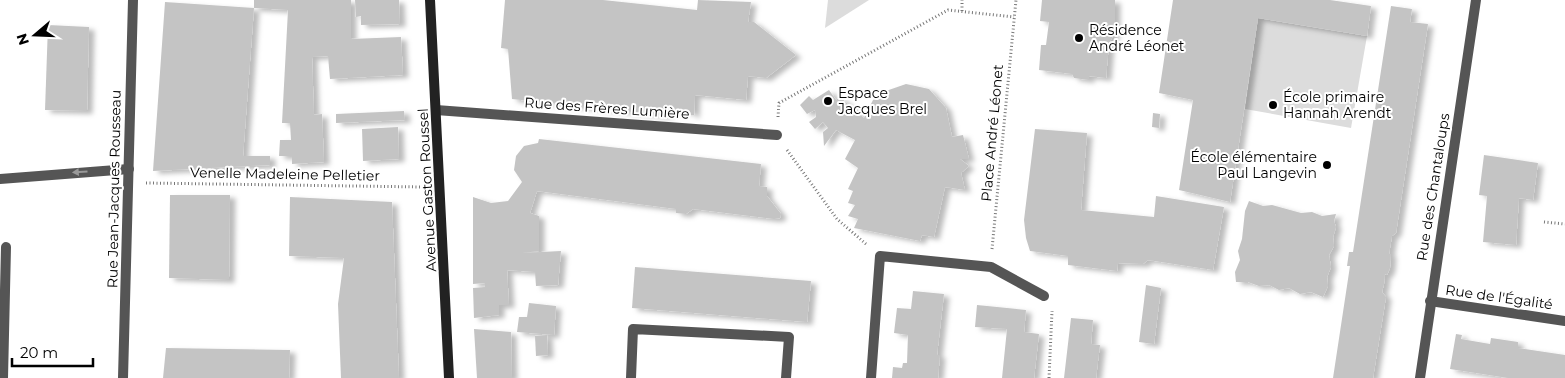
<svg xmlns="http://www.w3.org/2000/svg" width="1565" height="378" font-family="Montserrat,sans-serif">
	<defs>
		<filter id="shadow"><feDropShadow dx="5.5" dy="3" stdDeviation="2.5" flood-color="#0004"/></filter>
	</defs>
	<rect width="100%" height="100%" fill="#fff"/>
	<g fill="#dcdcdc">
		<polygon points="828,0 869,0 825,28"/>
		<polygon points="1258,18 1367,36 1351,128 1245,109"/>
	</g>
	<g fill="#c4c4c4" filter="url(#shadow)">
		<polygon points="254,0 351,0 351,39 401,37 403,75 330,79 328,56 312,57 314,115 322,114 324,162 292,164 292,156 279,156 280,140 291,140 290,123 282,123 288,10 254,8 243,156 270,156 270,165 153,171 165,2 254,8"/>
		<polygon points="355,0 399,0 400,24 361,25 361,16 356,17"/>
		<polygon points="505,0 603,0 697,10 698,0 751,2 748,22 754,22 796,55 766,78 748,76 746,100 695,95 694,115 691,115 691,112 668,110 667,116 512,99 508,49 501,48"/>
		<polygon points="1042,0 1115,0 1115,32 1109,44 1106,78 1089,76 1089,80 1074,78 1072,74 1039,70 1041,45 1046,45 1049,22 1040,21"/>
		<polygon points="1173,0 1330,0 1371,6 1367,36 1258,18 1230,202 1179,190 1193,100 1159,93"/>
		<polygon points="1391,6 1412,9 1410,22 1428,24 1396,233 1392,236 1389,254 1391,254 1390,268 1387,275 1385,274 1384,284 1382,292 1386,297 1373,378 1333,378 1350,266 1347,266 1349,252 1353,252"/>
		<polygon points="48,25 89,27 87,111 45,110"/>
		<polygon points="906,84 929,89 946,108 952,137 963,135 969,159 960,159 969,166 961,173 965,190 945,187 934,237 922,235 920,241 854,228 858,219 848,216 855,205 848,203 853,191 848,189 858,168 845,159 855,140 836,130 824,146 823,132 828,128 823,122 815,129 809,122 816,117 815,110 807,114 800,105 809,96 813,100 829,90 836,100 840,97 864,118 873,100 883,92"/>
		<polygon points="404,111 405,120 336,123 336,114"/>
		<polygon points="1153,113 1160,114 1159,128 1152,127"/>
		<polygon points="398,127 399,159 363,161 362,129"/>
		<polygon points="1035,129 1087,133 1081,210 1154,217 1156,196 1224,207 1213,270 1148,260 1143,264 1118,263 1117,271 1068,265 1068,256 1030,251 1026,238 1024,220"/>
		<polygon points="539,139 761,164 759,186 767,187 767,196 781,214 780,218 774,219 693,209 686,214 676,213 676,209 537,191 530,213 539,216 539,251 522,253 561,251 558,285 536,286 535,272 507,270 509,305 499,305 499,315 474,318 473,288 485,287 485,283 473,284 473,197 491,203 508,201 522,182 514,170 516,156 524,146 538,143"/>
		<polygon points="1484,155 1538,163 1533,200 1519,198 1516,245 1483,242 1487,196 1479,195"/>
		<polygon points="170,195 230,195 229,280 169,278"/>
		<polygon points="290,197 392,202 399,378 341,378 338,304 344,258 289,256"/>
		<polygon points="1249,201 1263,206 1272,205 1301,213 1312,212 1322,216 1336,214 1334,221 1336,227 1333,237 1334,246 1329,255 1331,267 1327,277 1328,286 1323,297 1311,292 1300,294 1289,288 1279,290 1269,285 1259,286 1248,282 1236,282 1235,272 1240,260 1238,251 1242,239 1245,211"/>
		<polygon points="635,267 811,281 807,322 632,308"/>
		<polygon points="1146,285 1161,288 1154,344 1139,342"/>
		<polygon points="913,291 944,294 937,355 940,355 938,378 892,378 893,367 902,368 903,363 907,363 908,335 894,333 897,308 911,309"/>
		<polygon points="529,303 556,306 554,335 517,332 519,317 527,317"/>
		<polygon points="977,305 1026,310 1024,332 1039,334 1034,378 1002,378 1007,329 975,327"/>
		<polygon points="1071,318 1093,320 1091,344 1100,345 1096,378 1064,378"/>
		<polygon points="474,329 511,332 512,378 477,378"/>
		<polygon points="1456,334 1462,335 1461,339 1490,344 1491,338 1518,342 1518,348 1565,355 1565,378 1508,378 1450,369"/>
		<polygon points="547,335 548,355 536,356 535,336"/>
		<polygon points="166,348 290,350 289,378 163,378"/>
	</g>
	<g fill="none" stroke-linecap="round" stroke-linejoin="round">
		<g stroke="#777" stroke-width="3" stroke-dasharray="1 2.5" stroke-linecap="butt">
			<polyline points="962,11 962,0"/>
			<polyline points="778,117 779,103 948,10 1014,17"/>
			<polyline points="787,150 837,219 866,244"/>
			<polyline points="146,183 422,187"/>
			<polyline points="1544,222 1565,224"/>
			<polyline points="992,249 1016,0"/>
			<polyline points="1049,378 1052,311"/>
		</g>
		<g stroke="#555" stroke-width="10">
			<polyline points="3,378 6,247"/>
			<polyline points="631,378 633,329 789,337 786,378"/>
		</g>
		<g stroke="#555" stroke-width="10">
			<polyline points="436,110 777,135"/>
			<polyline points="0,179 129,169"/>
			<polyline points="1430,301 1565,321"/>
			<polyline points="123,378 133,0"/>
			<polyline points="871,378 880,256 991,267 1044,296"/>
			<polyline points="1420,378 1476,0"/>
		</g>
		<polyline stroke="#222" stroke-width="10" points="430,0 449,378"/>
	</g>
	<defs><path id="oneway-solid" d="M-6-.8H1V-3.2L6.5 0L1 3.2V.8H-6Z" transform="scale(1.25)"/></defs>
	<use fill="#999" href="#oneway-solid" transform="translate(80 172) rotate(176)"/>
	<g fill="#000" stroke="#fff" stroke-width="2">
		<circle cx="1079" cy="38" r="5"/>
		<circle cx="828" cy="101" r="5"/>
		<circle cx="1273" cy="105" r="5"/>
		<circle cx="1327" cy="165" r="5"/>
	</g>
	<g text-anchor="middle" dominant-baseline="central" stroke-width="4" stroke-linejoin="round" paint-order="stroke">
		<g font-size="14" fill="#000" stroke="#fff" text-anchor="start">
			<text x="1089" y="30">Résidence<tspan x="1089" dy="16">André Léonet</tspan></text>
			<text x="838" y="93">Espace<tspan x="838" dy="16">Jacques Brel</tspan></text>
			<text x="1283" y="97">École primaire<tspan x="1283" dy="16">Hannah Arendt</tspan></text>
			<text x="1317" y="157" text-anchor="end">École élémentaire<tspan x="1317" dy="16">Paul Langevin</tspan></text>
		</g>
		<g font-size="14" fill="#000" stroke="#fff">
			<text transform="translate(607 108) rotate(4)">Rue des Frères Lumière</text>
			<text transform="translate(992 133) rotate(-85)">Place André Léonet</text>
			<text transform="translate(285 174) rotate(1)">Venelle Madeleine Pelletier</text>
			<text transform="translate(1433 187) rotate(-81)">Rue des Chantaloups</text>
			<text transform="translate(114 189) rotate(-89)">Rue Jean-Jacques Rousseau</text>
			<text transform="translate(427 190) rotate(-93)">Avenue Gaston Roussel</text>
			<text transform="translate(1499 297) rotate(8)">Rue de l'Égalité</text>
		</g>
	</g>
	<g transform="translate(35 35) rotate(251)" stroke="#ffffff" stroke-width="4" paint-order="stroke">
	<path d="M0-4L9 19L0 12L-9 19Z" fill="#000000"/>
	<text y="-8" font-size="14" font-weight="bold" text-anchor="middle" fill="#000000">N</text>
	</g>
	<path d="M12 358v8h81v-8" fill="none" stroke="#000000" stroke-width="2.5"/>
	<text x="20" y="358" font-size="15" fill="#000000" stroke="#ffffff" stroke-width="4" paint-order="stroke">20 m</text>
</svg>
